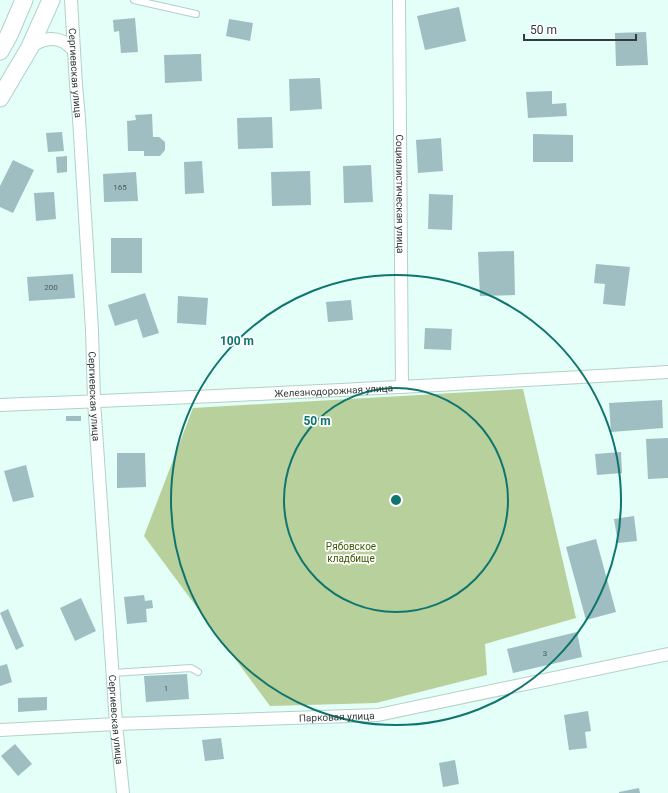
<svg xmlns="http://www.w3.org/2000/svg" width="668" height="793" font-family="Roboto,sans-serif">
	<rect width="100%" height="100%" fill="#e4fef8"/>
	<polygon fill="#b8d19c" points="523,389 576,618 485,644 487,675 376,703 270,706 144,536 193,408"/>
	<g fill="#9fbec2">
		<polygon points="459,7 466,41 425,50 417,16"/>
		<polygon points="135,18 138,52 121,53 119,31 114,32 113,20"/>
		<polygon points="229,19 253,23 250,41 226,36"/>
		<polygon points="646,32 648,65 616,66 615,33"/>
		<polygon points="201,54 202,81 165,83 164,55"/>
		<polygon points="320,78 322,109 290,111 289,79"/>
		<polygon points="552,91 552,104 566,103 567,116 528,118 526,92"/>
		<polygon points="152,114 153,137 159,137 165,142 165,150 160,156 144,156 144,151 128,151 127,121 136,120 135,115"/>
		<polygon points="272,117 273,148 238,149 237,118"/>
		<polygon points="62,132 64,151 48,152 46,133"/>
		<polygon points="533,134 573,135 573,162 533,162"/>
		<polygon points="441,138 443,171 418,173 416,140"/>
		<polygon points="67,156 67,172 57,173 56,157"/>
		<polygon points="13,160 34,170 13,213 0,207 0,186"/>
		<polygon points="202,161 204,193 185,194 184,162"/>
		<polygon points="371,165 373,202 344,203 343,166"/>
		<polygon points="310,171 311,205 272,206 271,172"/>
		<polygon points="136,172 138,201 104,202 103,174"/>
		<polygon points="54,192 56,219 36,221 34,193"/>
		<polygon points="429,194 453,195 452,230 428,229"/>
		<rect x="111" y="238" width="31" height="35"/>
		<polygon points="514,251 515,295 480,296 478,252"/>
		<polygon points="596,264 630,267 625,306 603,304 605,284 594,283"/>
		<polygon points="73,274 75,298 29,301 27,277"/>
		<polygon points="145,293 159,333 143,338 137,319 115,326 108,305"/>
		<polygon points="178,296 208,298 206,325 177,323"/>
		<polygon points="351,300 353,320 328,322 326,302"/>
		<polygon points="425,328 452,329 451,350 424,349"/>
		<polygon points="662,400 663,428 611,432 609,403"/>
		<rect x="66" y="416" width="15" height="5"/>
		<polygon points="668,438 668,478 648,479 646,439"/>
		<polygon points="621,452 622,473 597,475 595,454"/>
		<polygon points="117,453 145,453 146,487 117,488"/>
		<polygon points="26,465 34,497 13,502 4,471"/>
		<polygon points="634,516 637,541 618,543 614,519"/>
		<polygon points="596,539 616,612 586,620 566,547"/>
		<polygon points="144,595 145,601 152,600 153,608 146,609 147,622 127,624 124,597"/>
		<polygon points="81,598 96,631 75,641 60,608"/>
		<polygon points="8,609 24,646 16,650 0,613"/>
		<polygon points="577,632 582,657 513,673 507,649"/>
		<polygon points="7,664 12,682 0,686 0,666"/>
		<polygon points="187,674 189,699 146,702 144,676"/>
		<polygon points="47,697 47,710 18,712 18,698"/>
		<polygon points="588,711 591,731 585,732 587,748 569,750 564,715"/>
		<polygon points="221,738 224,759 205,761 202,740"/>
		<polygon points="15,744 32,764 18,776 1,756"/>
		<polygon points="455,760 459,784 443,787 439,763"/>
		<polygon points="639,788 640,793 619,793 619,792"/>
	</g>
	<g fill="none" stroke-linecap="round" stroke-linejoin="round">
		<g stroke="#b2d1ca" stroke-width="8">
			<g id="lane">
				<polyline points="134,0 196,14"/>
				<polyline points="113,673 191,668 198,672"/>
			</g>
		</g>
		<g stroke="#b2d1ca" stroke-width="14">
			<g id="street">
				<path id="s1" d="M71,0L76,85L79,118L92,330L94,401L116,724L123,793"/>
				<path id="s2" d="M399,0L402,387"/>
				<path d="M30,47C41,40 51,36 64,42C67,44 71,48 74,50"/>
				<path id="s3" d="M0,405C223,397 445,385 668,372"/>
				<path id="s4" d="M0,730L116,724L378,715L668,654"/>
			</g>
		</g>
		<g stroke="#b2d1ca" stroke-width="19">
			<g id="secondary">
				<polyline points="0,51 9,35 24,0"/>
				<polyline points="0,98 30,47 51,0"/>
			</g>
		</g>
		<use href="#lane" stroke="#fff" stroke-width="6"/>
		<use href="#street" stroke="#fff" stroke-width="12"/>
		<use href="#secondary" stroke="#fff" stroke-width="17"/>
	</g>
	<g fill="none" stroke="#0f766e" stroke-width="2">
		<circle cx="396" cy="500" r="112"/>
		<circle cx="396" cy="500" r="225"/>
	</g>
	<g text-anchor="middle" dominant-baseline="central" stroke-width="3.5" stroke-linejoin="round" paint-order="stroke">
		<g font-size="8" fill="#4c5d5c">
			<text x="120" y="187">165</text>
			<text x="51" y="287">200</text>
			<text x="545" y="653">3</text>
			<text x="166" y="688">1</text>
		</g>
		<g font-size="10" fill="#313d3a" stroke="#fff">
			<text stroke="none"><textPath href="#s1" startOffset="73">Сергиевская улица</textPath></text>
			<text stroke="none"><textPath href="#s2" startOffset="194">Социалистическая улица</textPath></text>
			<text stroke="none"><textPath href="#s3" startOffset="334">Железнодорожная улица</textPath></text>
			<text stroke="none"><textPath href="#s1" startOffset="397">Сергиевская улица</textPath></text>
			<text stroke="none"><textPath href="#s4" startOffset="337">Парковая улица</textPath></text>
			<text stroke="none"><textPath href="#s1" startOffset="721">Сергиевская улица</textPath></text>
		</g>
		<g font-size="10" fill="#3c5a01" stroke="#fff">
			<text x="351" y="546">Рябовское<tspan x="351" dy="12">кладбище</tspan></text>
		</g>
	</g>
	<circle cx="396" cy="500" r="6" fill="#0f766e" stroke="#fff" stroke-width="2"/>
	<g font-size="12" text-anchor="middle" font-weight="bold" fill="#0f766e" stroke="#fff" stroke-width="3.5" stroke-linejoin="round" paint-order="stroke">
		<text x="237" y="345">100 m</text>
		<text x="317" y="425">50 m</text>
	</g>
	<path d="M524 34v6h112v-6" fill="none" stroke="#313d3a" stroke-width="2"/>
	<text x="530" y="34" font-size="12" fill="#313d3a" stroke="#ffffff" stroke-width="3" paint-order="stroke">50 m</text>
</svg>
